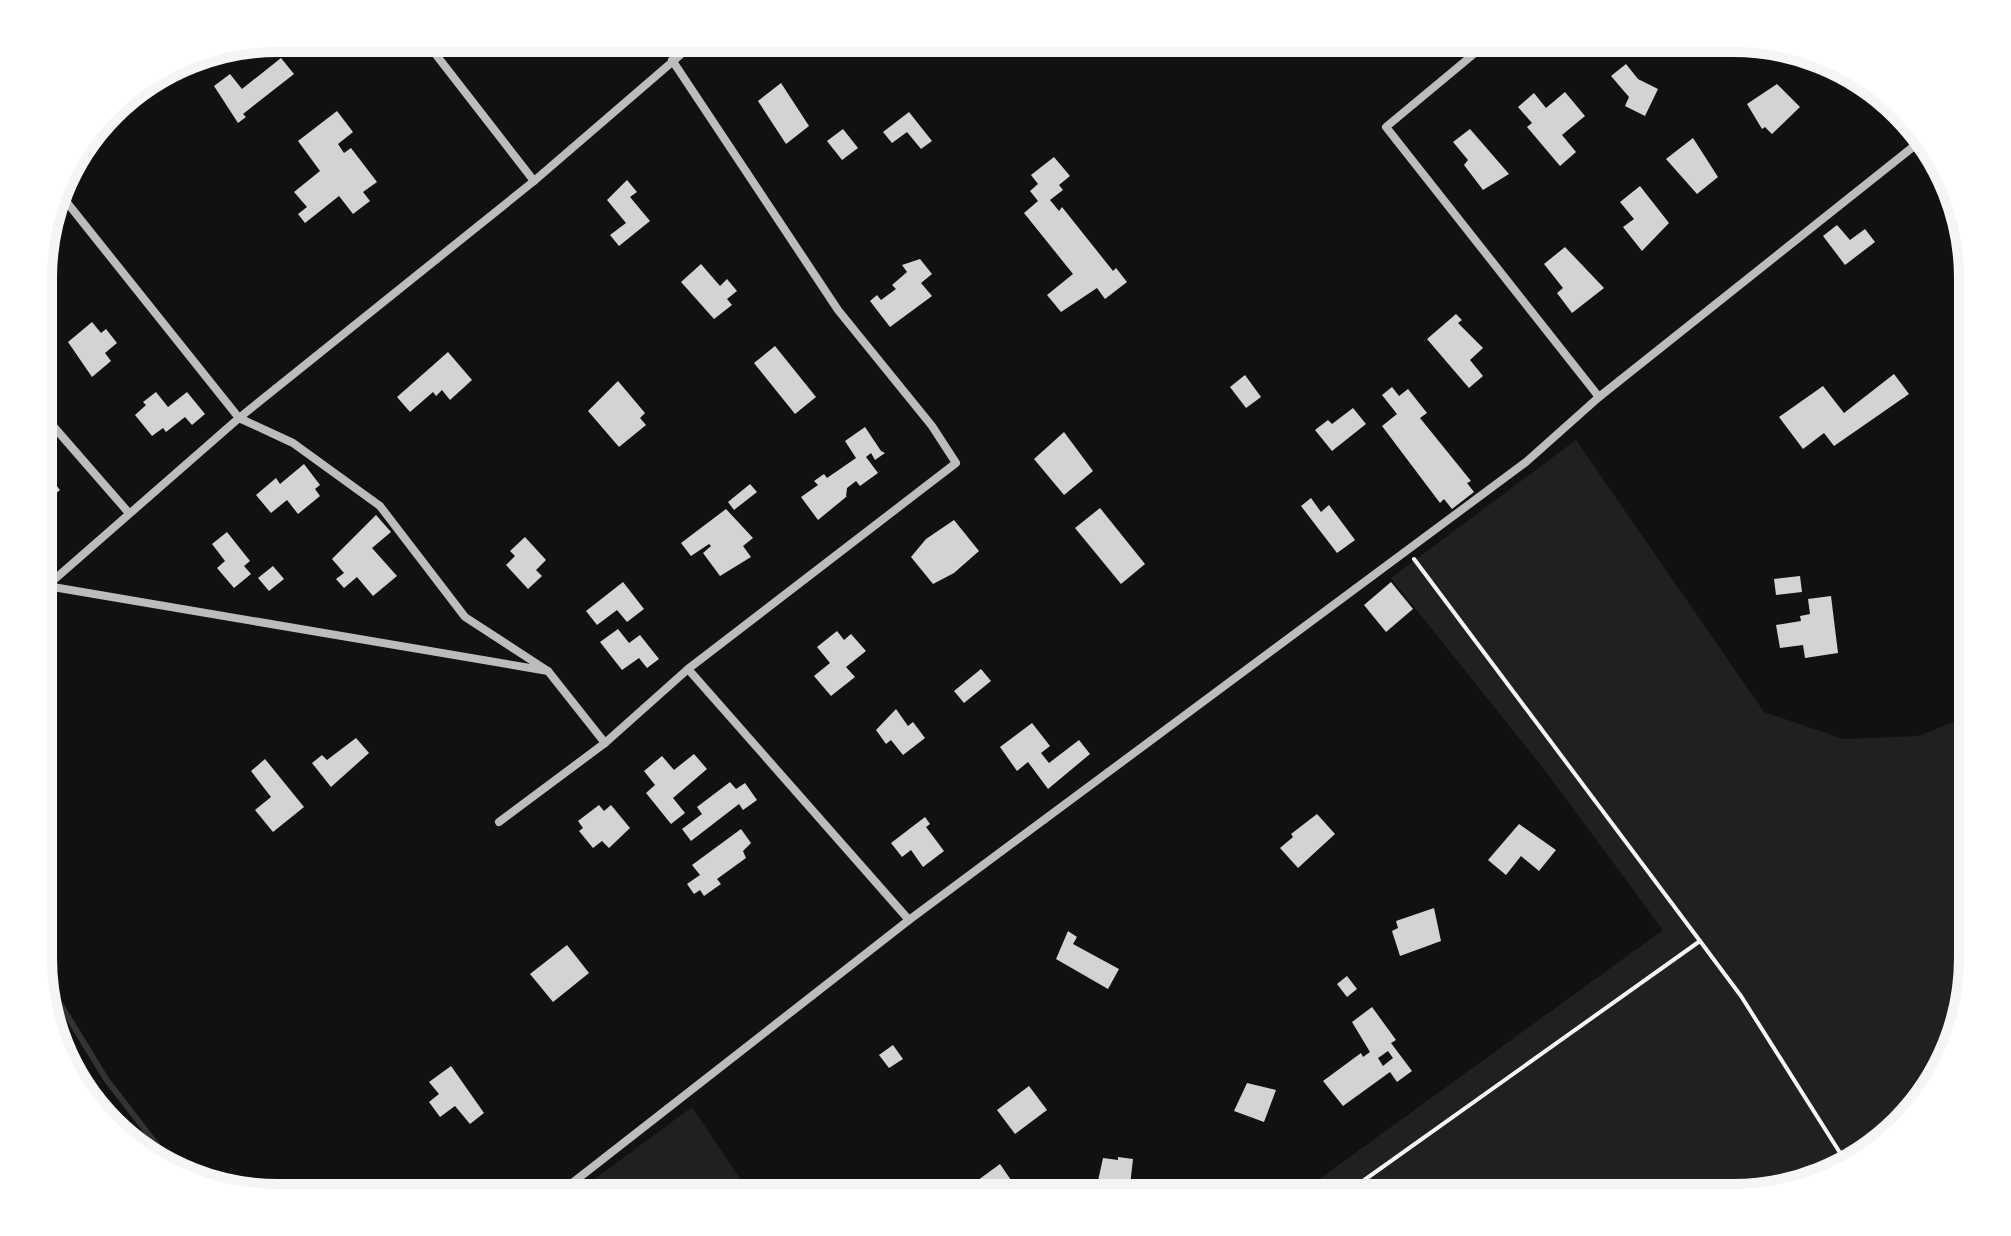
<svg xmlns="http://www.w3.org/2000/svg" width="2011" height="1236" font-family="'Fira Sans Condensed',sans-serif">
	<rect width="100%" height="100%" fill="#111"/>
	<g fill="#202020">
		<polygon points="1576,440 1764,712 1844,739 1919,736 1972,714 1973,973 1933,1091 1853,1166 1748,1198 1293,1198 1663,930 1543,768 1391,578"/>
		<polygon points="692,1107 753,1198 569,1198"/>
	</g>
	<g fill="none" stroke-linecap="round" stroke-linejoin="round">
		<polyline stroke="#333" stroke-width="6" points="40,971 106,1079 180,1175"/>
	</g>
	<g fill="#d3d3d3" fill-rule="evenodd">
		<polygon points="1685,38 1733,38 1736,41 1719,54 1710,43 1697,53"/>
		<polygon points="281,58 294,74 243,114 246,117 238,123 214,86 230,74 242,89"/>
		<polygon points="1626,64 1638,79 1658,89 1645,116 1625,106 1629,97 1611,76"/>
		<polygon points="781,83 809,126 786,144 758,101"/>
		<polygon points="1777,84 1800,107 1772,134 1765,127 1762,129 1747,104"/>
		<polygon points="1565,92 1585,116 1562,135 1576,152 1560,166 1527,127 1532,123 1518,107 1534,93 1546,108"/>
		<polygon points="337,111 353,132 338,144 344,153 351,148 377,182 363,192 370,201 353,214 339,196 305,223 298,214 307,207 294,192 320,171 298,141"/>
		<polygon points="909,112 932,141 921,149 907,132 892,143 883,132"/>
		<polygon points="843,129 858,148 842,160 827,141"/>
		<polygon points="1470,129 1509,174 1483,190 1464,165 1468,160 1453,142"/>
		<polygon points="1693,138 1718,177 1697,194 1666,159"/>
		<polygon points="1054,157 1070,176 1059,185 1063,190 1050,200 1059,211 1062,207 1113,271 1116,268 1127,282 1105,299 1097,288 1061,312 1047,295 1073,274 1024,213 1038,201 1030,191 1038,184 1031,175"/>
		<polygon points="627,180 637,192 630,197 650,221 619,246 610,235 626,223 607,200"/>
		<polygon points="1640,186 1669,223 1642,251 1623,227 1634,219 1620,202"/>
		<polygon points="1837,225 1850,240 1865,229 1875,242 1845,265 1823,236"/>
		<polygon points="1565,247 1604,288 1572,313 1557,293 1563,288 1544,264"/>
		<polygon points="920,259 932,274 921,283 932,296 890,327 870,301 877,295 881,300 896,289 892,285 907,272 902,265"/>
		<polygon points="701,264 720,286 727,279 737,291 727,299 732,305 714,319 681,282"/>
		<polygon points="40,269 55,286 40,299"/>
		<polygon points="1456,314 1462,320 1458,323 1483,348 1470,360 1483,376 1469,388 1427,339"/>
		<polygon points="92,322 101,333 106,329 117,343 105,353 111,361 92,377 68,342"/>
		<polygon points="775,346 816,397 795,414 754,363"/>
		<polygon points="448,352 472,380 450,400 442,390 436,396 433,392 410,412 397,397"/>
		<polygon points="1894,374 1909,394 1834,446 1824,433 1803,449 1779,417 1823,386 1844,413"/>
		<polygon points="1245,375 1261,397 1246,408 1230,387"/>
		<polygon points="618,381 645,413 640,418 646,425 619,447 588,411"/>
		<polygon points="1392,387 1399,396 1408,389 1427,413 1420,418 1471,481 1467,483 1474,492 1452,509 1444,499 1440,503 1382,426 1397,414 1382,395"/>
		<polygon points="156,392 168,407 187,392 205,414 192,425 185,417 166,432 163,428 152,436 135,415 146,405 143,402"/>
		<polygon points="1353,408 1366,424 1332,451 1315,430 1328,420 1332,424"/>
		<polygon points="865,427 881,451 885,453 875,460 871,453 866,457 878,473 860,486 856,481 847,488 846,497 818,520 801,497 818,485 814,481 824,474 827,478 856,458 845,441"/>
		<polygon points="1064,432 1093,471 1064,495 1034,459"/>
		<polygon points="304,464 320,485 315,489 320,496 298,514 287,500 271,513 256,495 276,478 280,484"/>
		<polygon points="40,465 60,490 40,506"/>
		<polygon points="750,484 757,492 734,510 728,502"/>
		<polygon points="1311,498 1321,512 1329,505 1355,540 1337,553 1301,506"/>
		<polygon points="1100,508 1145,564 1121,584 1075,528"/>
		<polygon points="726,509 753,538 743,546 751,557 720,576 703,553 711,546 709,544 691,556 681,543"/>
		<polygon points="376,515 391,532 372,548 397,576 373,596 357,577 344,588 336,579 344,573 332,559"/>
		<polygon points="954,520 979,551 954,573 933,584 911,557 926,539"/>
		<polygon points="227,532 250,561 244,566 251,574 234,588 217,568 225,561 212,544"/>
		<polygon points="525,537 546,560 536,570 542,576 528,589 506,565 515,556 510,551"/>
		<polygon points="273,566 284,579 269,591 258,578"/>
		<polygon points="1800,576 1802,592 1776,595 1774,579"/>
		<polygon points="623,582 644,609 627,622 617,610 597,625 586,611"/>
		<polygon points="1391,582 1413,609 1386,632 1364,605"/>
		<polygon points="1831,596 1838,653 1805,658 1803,645 1780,648 1776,625 1801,621 1800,616 1810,614 1808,599"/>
		<polygon points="618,629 629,643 640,635 659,659 647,668 639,658 622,670 600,642"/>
		<polygon points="837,631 844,640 851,634 866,651 846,667 855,677 831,696 814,676 830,663 817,647"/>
		<polygon points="981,669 991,681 964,703 954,691"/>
		<polygon points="896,709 908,726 913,722 925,738 903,755 891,740 886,744 876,730"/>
		<polygon points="1032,723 1050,746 1041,753 1049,763 1079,740 1090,754 1048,789 1028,762 1017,771 1000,747"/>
		<polygon points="356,738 369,753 331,787 312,763 322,755 327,760"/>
		<polygon points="694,754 707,769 673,798 685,813 671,824 646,793 655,785 644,771 662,756 674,770"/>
		<polygon points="265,759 304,807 273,832 255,810 271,797 251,771"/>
		<polygon points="730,782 736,789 745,783 757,800 743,810 739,804 691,841 682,829 702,814 697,807"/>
		<polygon points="599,805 604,811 611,805 630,828 609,848 602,841 593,848 579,831 583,828 578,821"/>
		<polygon points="1317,814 1335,834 1298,868 1280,848 1293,837 1291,834"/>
		<polygon points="925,817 930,824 926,827 944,851 923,867 911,850 902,857 891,843"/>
		<polygon points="1519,824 1556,850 1539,871 1521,856 1506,875 1488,860"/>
		<polygon points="741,829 751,843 743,851 746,858 717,879 721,884 704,896 700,890 694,894 687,884 700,875 692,865"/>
		<polygon points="1434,908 1441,941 1400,956 1392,931 1398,928 1396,921"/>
		<polygon points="1068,931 1077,937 1073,944 1119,969 1108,989 1056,959"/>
		<polygon points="567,945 589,973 553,1002 530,974"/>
		<polygon points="1347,976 1357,989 1347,997 1337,984"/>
		<path d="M1372,1007L1396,1040L1391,1043L1412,1071L1397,1082L1390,1072L1343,1106L1323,1081L1361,1053L1363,1057L1370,1052L1352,1022ZM1388,1051L1393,1058L1383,1066L1378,1058Z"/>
		<polygon points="893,1045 903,1059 889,1068 879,1055"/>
		<polygon points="451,1066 484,1113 470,1124 455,1106 440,1117 429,1102 439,1094 429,1082"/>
		<polygon points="1247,1083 1276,1090 1264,1122 1234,1111"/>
		<polygon points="1029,1086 1047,1110 1015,1134 997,1110"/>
		<polygon points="1118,1157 1133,1159 1129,1194 1096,1190 1103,1158 1118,1160"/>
		<polygon points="1000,1164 1015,1186 998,1198 979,1198 970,1186"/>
	</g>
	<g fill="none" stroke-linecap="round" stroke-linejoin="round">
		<g stroke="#f5f5f5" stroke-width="4">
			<polyline points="1414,559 1700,941"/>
			<polyline points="1339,1198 1700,941 1741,996 1849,1167"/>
		</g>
		<g stroke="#bcbcbc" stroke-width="8">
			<polyline points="423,38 534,181"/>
			<polyline points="1493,38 1386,127 1599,397"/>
			<polyline points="57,190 239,418 293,443 380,506 465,617 548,671"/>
			<polyline points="40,411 128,512"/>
			<polyline points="47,586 548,671 605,743"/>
			<polyline points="40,592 239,418 534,181 700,38"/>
			<polyline points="499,822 605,743 688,669 956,463 932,426 838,310 672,60"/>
			<polyline points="909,920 1526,462 1599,397 1923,139"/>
			<polyline points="553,1198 909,920 688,669"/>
		</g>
	</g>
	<path d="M0 0H2011V1236H0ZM278 52H1733A226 226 0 0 1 1959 278V958A226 226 0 0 1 1733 1184H278A226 226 0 0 1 52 958V278A226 226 0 0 1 278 52Z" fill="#fff" fill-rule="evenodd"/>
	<path fill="none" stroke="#f5f5f5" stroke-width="10" d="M278 52H1733A226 226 0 0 1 1959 278V958A226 226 0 0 1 1733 1184H278A226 226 0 0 1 52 958V278A226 226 0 0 1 278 52Z"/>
</svg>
